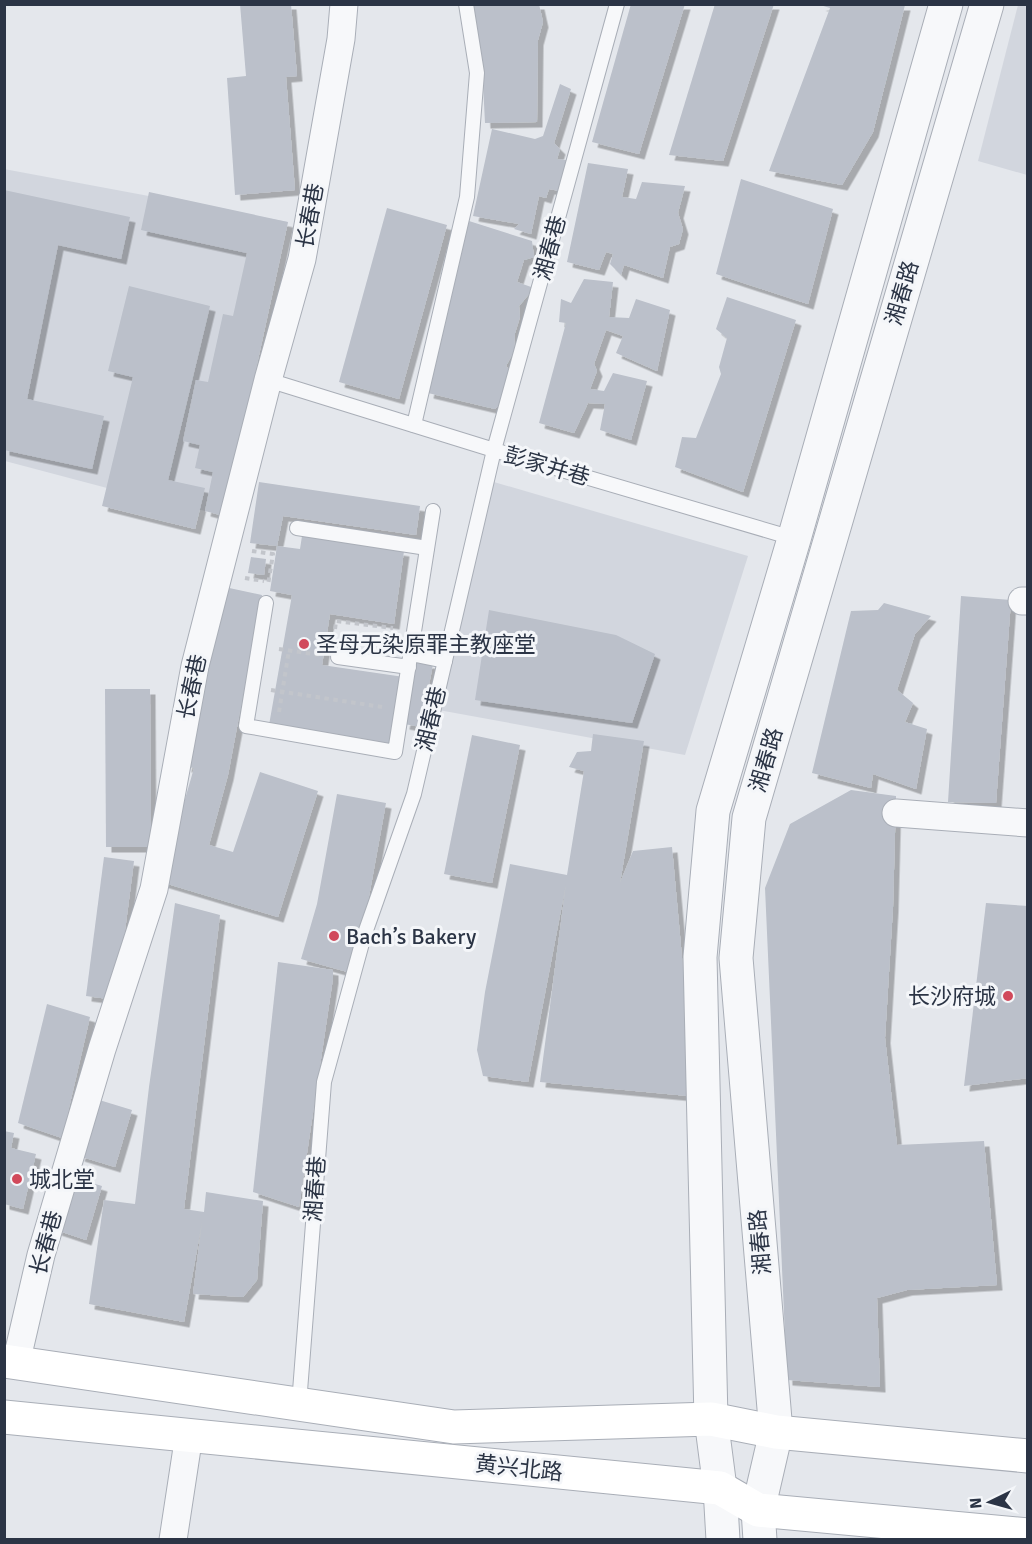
<svg xmlns="http://www.w3.org/2000/svg" width="1032" height="1544" font-family="Signika,'Noto Sans SC',sans-serif">
	<defs>
		<filter id="shadow"><feDropShadow dx="5.5" dy="5.5" stdDeviation="0" flood-color="#0004"/></filter>
	</defs>
	<rect width="100%" height="100%" fill="#e4e7ec"/>
	<g fill="#d2d6de">
		<polygon points="1018,5 1027,5 1027,175 978,161"/>
		<polygon points="4,169 288,222 205,511 107,488 5,461"/>
		<polygon points="487,480 748,556 685,755 433,709"/>
	</g>
	<g fill="#bbc0ca" filter="url(#shadow)">
		<polygon points="240,4 291,4 297,76 286,77 295,190 235,195 227,78 246,76"/>
		<polygon points="466,4 539,4 543,22 538,40 537,122 485,123 483,83"/>
		<polygon points="631,4 685,4 639,154 592,142"/>
		<polygon points="715,4 774,4 723,161 669,155"/>
		<polygon points="820,5 905,5 873,132 842,185 769,171 830,8"/>
		<polygon points="560,84 571,89 554,143 560,149 557,159 566,160 560,191 549,189 546,198 539,196 531,234 514,229 519,224 473,216 492,129 535,139 543,136"/>
		<polygon points="588,163 628,169 622,197 636,199 642,182 685,186 678,213 683,229 679,244 670,247 663,278 624,265 621,275 610,264 613,254 606,252 599,270 567,262"/>
		<polygon points="741,179 833,209 808,304 716,274"/>
		<polygon points="4,190 130,217 121,259 58,245 27,399 104,416 92,469 4,450"/>
		<polygon points="149,192 288,222 224,516 205,511 213,472 195,468 200,445 183,441 196,380 208,382 223,314 233,316 247,253 141,230"/>
		<polygon points="387,208 447,225 399,399 339,382"/>
		<polygon points="469,221 532,241 534,257 524,260 517,282 534,288 519,306 520,317 515,333 514,351 506,366 513,374 509,395 495,409 428,393"/>
		<polygon points="584,279 613,282 609,317 629,318 636,299 670,310 657,371 616,353 623,336 606,330 594,364 597,371 590,389 604,391 613,373 647,381 631,440 600,430 605,404 588,403 574,433 539,423 566,323 559,322 561,299 571,303"/>
		<polygon points="129,286 210,306 168,480 205,488 195,529 102,506 133,377 108,371"/>
		<polygon points="727,297 796,320 743,492 675,467 682,437 696,438 721,374 719,367 727,338 716,329"/>
		<polygon points="259,482 420,506 416,535 283,516 277,546 250,543"/>
		<polygon points="302,536 404,551 394,624 330,614 322,665 404,677 395,744 269,725 292,595 270,591 277,546 300,549"/>
		<polygon points="251,557 266,559 264,575 248,573"/>
		<polygon points="220,586 262,595 228,775 209,845 233,852 260,772 318,791 278,917 161,882 194,768 186,767"/>
		<polygon points="961,596 1011,600 996,803 948,802"/>
		<polygon points="884,603 931,616 915,634 897,690 913,703 905,722 927,729 916,789 873,774 871,788 812,773 851,611 878,610"/>
		<polygon points="489,610 616,635 655,654 632,723 475,700"/>
		<polygon points="417,661 433,664 421,727 404,724"/>
		<polygon points="105,689 150,689 151,847 106,847"/>
		<polygon points="593,734 644,741 620,883 633,851 672,847 685,991 688,1096 540,1082 566,884 528,1082 483,1076 477,1050 485,992 510,864 567,875 584,771 569,767 577,752 591,751"/>
		<polygon points="472,735 520,745 492,883 444,874"/>
		<polygon points="851,790 896,796 893,907 885,1038 897,1145 984,1141 997,1285 907,1290 877,1298 880,1387 787,1380 765,888 790,824"/>
		<polygon points="337,794 386,803 366,913 351,973 301,959 317,904"/>
		<polygon points="104,857 134,861 116,1000 86,996"/>
		<polygon points="175,903 220,915 184,1209 204,1212 206,1192 263,1201 257,1280 243,1297 193,1294 202,1222 184,1322 89,1304 104,1200 135,1204 149,1087"/>
		<polygon points="986,903 1028,906 1028,1078 964,1086"/>
		<polygon points="278,962 333,970 333,978 299,1207 253,1192"/>
		<polygon points="47,1004 90,1017 62,1138 18,1123"/>
		<polygon points="96,1099 132,1110 115,1167 79,1156"/>
		<polygon points="4,1131 14,1133 11,1148 36,1154 23,1209 4,1204"/>
		<polygon points="72,1177 102,1186 86,1240 56,1230"/>
	</g>
	<g fill="none" stroke-linecap="round" stroke-linejoin="round">
		<g stroke="#a9aeb7" stroke-width="16">
			<g id="service">
				<polyline points="268,380 494,450 796,539"/>
				<polyline points="414,425 467,197 477,73 466,4"/>
				<polyline points="297,528 427,548"/>
				<polyline points="266,603 246,726 395,752 433,511"/>
				<polyline points="411,654 445,661"/>
				<polyline points="338,657 409,667"/>
				<polyline points="299,1404 324,1082 364,936 414,794 494,450 617,4"/>
			</g>
		</g>
		<g stroke="#a9aeb7" stroke-width="29">
			<g id="minor">
				<polyline points="1022,601 1028,601"/>
				<polyline points="896,813 1028,823"/>
				<polyline points="16,1363 41,1255 102,1049 154,889 195,666 268,380 302,259 341,39 344,4"/>
				<polyline points="173,1540 189,1435"/>
			</g>
		</g>
		<g stroke="#a9aeb7" stroke-width="35">
			<g id="tertiary">
				<polyline points="723,1540 720,1488 711,1419 700,957 713,811 794,539 946,4"/>
				<polyline points="760,1540 758,1510 776,1432 736,958 749,818 987,4"/>
			</g>
		</g>
		<g stroke="#a9aeb7" stroke-width="35">
			<g id="secondary">
				<polyline points="4,1361 454,1427 711,1419 776,1432 1028,1456"/>
				<polyline points="4,1417 720,1488 758,1510 1028,1535"/>
			</g>
		</g>
		<g stroke="#c2c5cb" stroke-width="4" stroke-dasharray="4.5 4.5" stroke-linecap="butt">
			<polyline points="252,551 273,554 268,585"/>
			<polyline points="245,578 264,581"/>
			<polyline points="334,638 336,621 393,628"/>
			<polyline points="279,649 320,655"/>
			<polyline points="271,690 382,707"/>
			<polyline points="279,712 289,650"/>
		</g>
		<use href="#service" stroke="#f7f8fa" stroke-width="14"/>
		<use href="#minor" stroke="#f7f8fa" stroke-width="27"/>
		<use href="#tertiary" stroke="#f7f8fa" stroke-width="33"/>
		<use href="#secondary" stroke="#fff" stroke-width="33"/>
	</g>
	<g fill="#d1495b" stroke="#f4f6f9" stroke-width="2">
		<circle cx="304" cy="644" r="6"/>
		<circle cx="334" cy="936" r="6"/>
		<circle cx="1008" cy="996" r="6"/>
		<circle cx="17" cy="1179" r="6"/>
	</g>
	<g text-anchor="middle" dominant-baseline="central" stroke-width="6" stroke-linejoin="round" paint-order="stroke">
		<g font-size="22" fill="#2b3445" stroke="#f4f6f9">
			<text transform="translate(310 216) rotate(-80)">长春巷</text>
			<text transform="translate(550 248) rotate(-75)">湘春巷</text>
			<text transform="translate(902 293) rotate(-74)">湘春路</text>
			<text transform="translate(547 466) rotate(16)">彭家并巷</text>
			<text transform="translate(192 687) rotate(-78)">长春巷</text>
			<text transform="translate(431 719) rotate(-77)">湘春巷</text>
			<text transform="translate(766 760) rotate(-74)">湘春路</text>
			<text transform="translate(315 1189) rotate(-86)">湘春巷</text>
			<text transform="translate(760 1242) rotate(-95)">湘春路</text>
			<text transform="translate(46 1243) rotate(-75)">长春巷</text>
			<text transform="translate(519 1468) rotate(6)">黄兴北路</text>
		</g>
		<g font-size="22" fill="#2b3445" stroke="#f4f6f9" text-anchor="start">
			<text x="316" y="644">圣母无染原罪主教座堂</text>
			<text x="346" y="936">Bach’s Bakery</text>
			<text x="996" y="996" text-anchor="end">长沙府城</text>
			<text x="29" y="1179">城北堂</text>
		</g>
	</g>
	<rect width="1032" height="1544" fill="none" stroke="#2b3445" stroke-width="12"/>
	<g transform="translate(990 1502) rotate(265)" stroke="#f4f6f9" stroke-width="4.5" paint-order="stroke">
	<path d="M0-4.5L10 22L0 15L-10 22Z" fill="#2b3445"/>
	<text y="-9" font-size="16" font-weight="bold" text-anchor="middle" fill="#2b3445">N</text>
	</g>
</svg>
